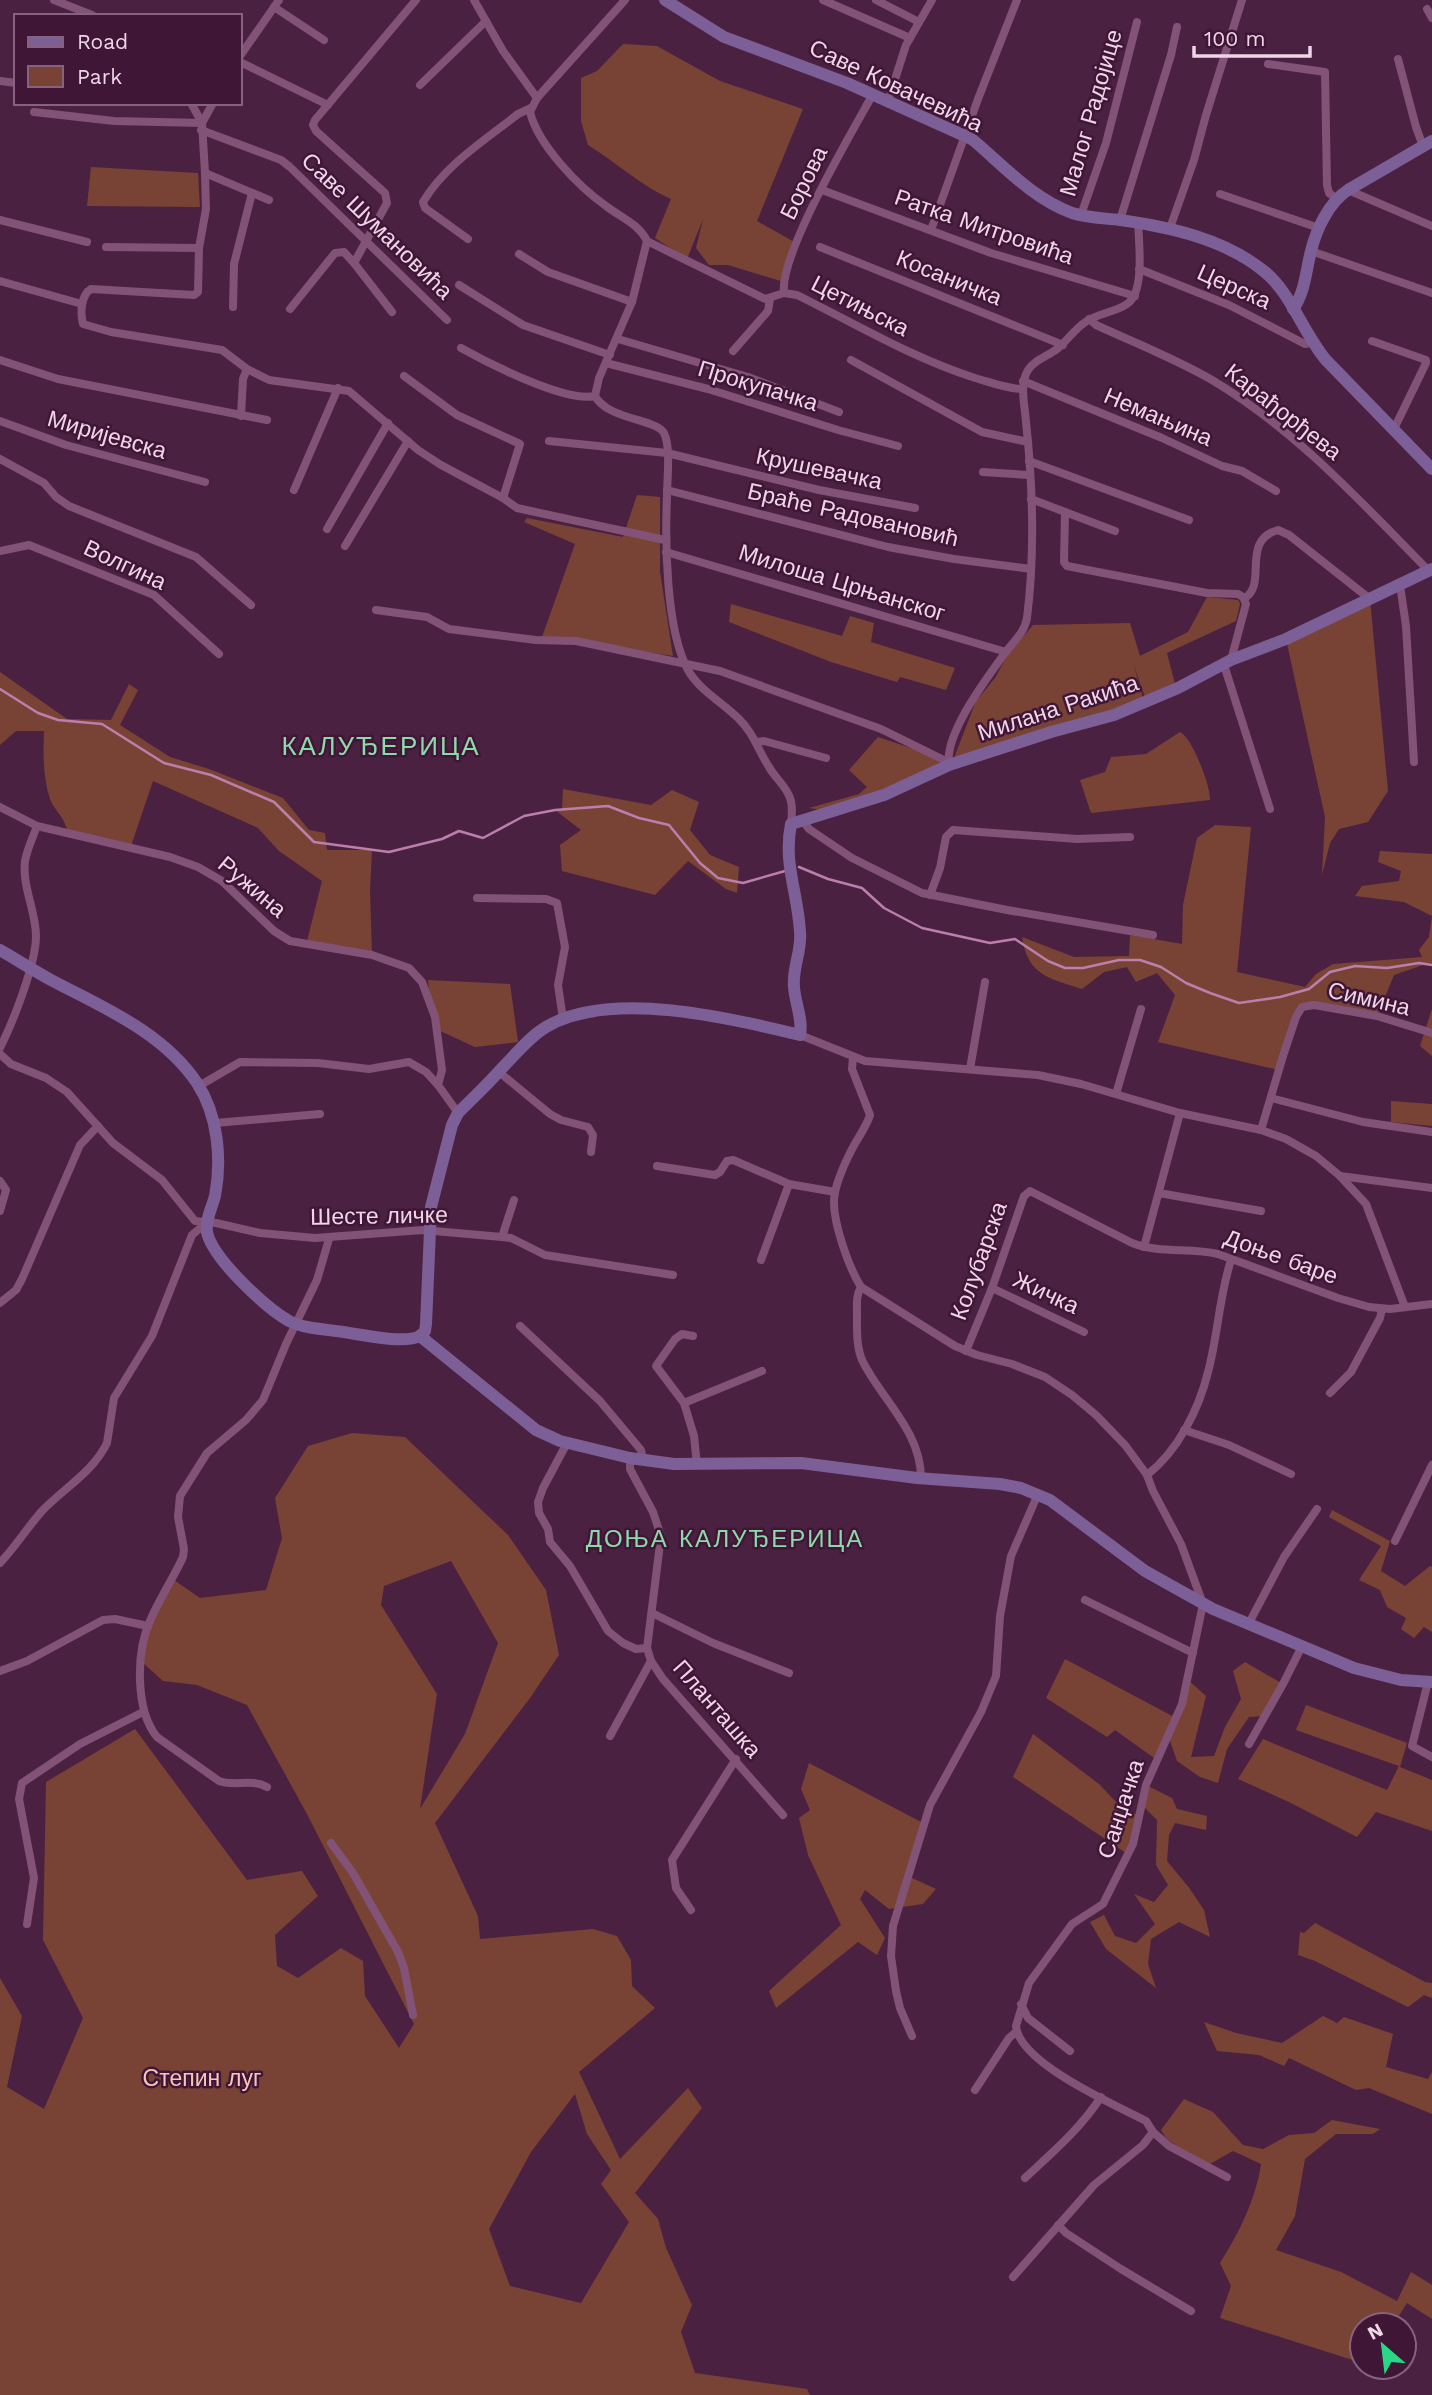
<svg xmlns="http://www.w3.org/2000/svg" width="1432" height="2395" font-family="'Work Sans',sans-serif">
	<rect width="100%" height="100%" fill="#4b2142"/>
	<g fill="#784335" fill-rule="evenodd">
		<path d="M623,44L657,46L720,81L803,109L757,221L796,243L784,282L728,265H709L696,248L703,219L687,259L655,238L671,199C641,186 616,162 588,145L581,121V78L597,71Z"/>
		<polygon points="91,167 198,173 200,207 87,206"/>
		<polygon points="637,495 660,497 660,572 673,656 576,641 541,640 575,544 524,522 527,518 623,537"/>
		<polygon points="1207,597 1238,600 1240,604 1236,621 1167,653 1175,684 1146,700 1134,666 1144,702 954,758 976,701 995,678 1007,656 1033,625 1130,623 1140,656 1188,632"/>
		<polygon points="1370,599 1388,791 1368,822 1339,829 1330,843 1322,875 1325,817 1286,639"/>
		<polygon points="731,604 842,636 850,616 874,623 871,642 955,668 946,690 900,677 897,682 831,662 729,622"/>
		<path d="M0,672L67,719L111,720L129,684L138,690L120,725L170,757L209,769L283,798L309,830L325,833L327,850H372L370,890L372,955L306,945L322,881L279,851L258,828L153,781L130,849L68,833C64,815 55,812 50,799C43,778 43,753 44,731H16L0,745Z"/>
		<path d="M1180,732C1192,737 1211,787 1210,800L1091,813L1080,780L1105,772L1111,757L1146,754Z"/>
		<polygon points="878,737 917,750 939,762 939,768 829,811 809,808 859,794 867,787 849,770"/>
		<polygon points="563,789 651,805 672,790 699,802 690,830 710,855 739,867 737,893 726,889 688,861 655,895 562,871 560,845 581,830 555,810 562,809"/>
		<path d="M1215,825L1251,827L1237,972L1305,987L1316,974L1333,964L1422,957L1419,950L1429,937L1432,916L1404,902L1355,896L1362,886L1399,881L1401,871L1378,862L1380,851L1432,854V965L1426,964L1394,975L1377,1016L1307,1006L1296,1017L1279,1070L1158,1042L1175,995L1157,973L1136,982L1127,967L1104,972L1082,989C1049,978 1028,976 1022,937L1074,957L1129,956L1130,935L1182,944L1183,905L1197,838Z"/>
		<polygon points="428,980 510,984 518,1042 475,1047 438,1030 430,1004"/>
		<polygon points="1432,1009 1432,1073 1432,1056 1420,1046"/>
		<polygon points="1391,1101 1432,1104 1432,1126 1391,1122"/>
		<path d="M352,1433L405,1437L508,1535L546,1590L559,1655L530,1698L435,1823L478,1916L480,1939L593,1929L617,1936L631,1960L632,1986L655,2008L579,2072L620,2159L688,2088L702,2108L635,2193L658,2219L666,2248L692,2305L681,2332L695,2373L807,2389L810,2395H0V1978L22,2016L7,2087L44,2109L83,2018L43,1940L46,1782L135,1729L247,1880L302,1871L318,1896L275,1935L277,1966L298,1978L341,1948L363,1961L365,1996L399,2048L414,2024L307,1814L247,1705L197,1685L163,1681L142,1662L151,1618L171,1578L200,1598L266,1590L282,1538L275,1498L308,1446ZM451,1561L498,1643L465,1734L420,1809L437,1694L381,1605L384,1586ZM575,2094L587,2134L611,2170L601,2184L629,2222L581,2303L510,2286L489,2229L531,2152Z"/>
		<polygon points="1332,1510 1390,1541 1381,1571 1405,1586 1430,1566 1432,1567 1432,1632 1424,1627 1414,1638 1401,1629 1406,1618 1387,1607 1380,1590 1359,1580 1381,1546 1329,1517"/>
		<polygon points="1065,1659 1176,1718 1188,1680 1206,1696 1191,1757 1214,1756 1225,1727 1241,1699 1233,1671 1245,1662 1283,1684 1264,1716 1249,1717 1227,1749 1218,1783 1200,1777 1177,1761 1169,1738 1157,1760 1115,1730 1107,1737 1046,1698"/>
		<polygon points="1306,1705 1407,1743 1400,1767 1432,1780 1432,1831 1376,1812 1357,1837 1289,1802 1238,1779 1263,1739 1387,1790 1399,1766 1296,1730"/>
		<polygon points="1033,1734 1099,1784 1118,1804 1140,1816 1129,1855 1013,1777"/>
		<polygon points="809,1763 923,1823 910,1877 936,1889 923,1904 889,1909 865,1890 860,1899 885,1938 877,1955 858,1942 776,2008 769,1991 841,1925 808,1855 799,1818 810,1810 801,1789"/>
		<polygon points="1146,1785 1172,1798 1177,1809 1207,1816 1206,1830 1175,1823 1169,1835 1167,1861 1190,1889 1204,1910 1210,1937 1179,1922 1151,1939 1148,1964 1156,1988 1106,1949 1090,1922 1104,1915 1115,1936 1136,1943 1155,1924 1134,1894 1154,1902 1168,1885 1156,1865 1157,1820 1142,1805"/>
		<polygon points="1315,1923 1425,1982 1432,1983 1432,1998 1424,1995 1408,2007 1315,1961 1298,1955 1300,1932 1304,1933"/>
		<polygon points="1323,2016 1337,2023 1344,2017 1393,2034 1386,2067 1428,2079 1432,2072 1432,2114 1369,2088 1356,2090 1289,2058 1284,2066 1259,2055 1217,2051 1204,2022 1236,2033 1282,2043"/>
		<path d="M1184,2099L1213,2112L1243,2145L1263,2149L1289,2135L1314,2133L1332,2120L1380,2129L1373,2134H1336L1305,2159L1295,2216L1276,2250L1341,2272L1397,2301L1411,2272L1432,2285V2319L1407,2303L1393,2325H1362V2363L1220,2318L1231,2286L1220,2263C1239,2233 1256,2199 1261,2164L1233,2151L1210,2164L1178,2147L1166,2138L1161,2130Z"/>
	</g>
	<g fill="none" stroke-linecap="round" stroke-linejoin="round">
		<g stroke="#bc7fad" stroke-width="2.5">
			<polyline points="0,689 38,713 58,720 102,724 164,763 211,775 274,802 314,842 389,852 442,839 459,831 483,838 524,816 555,810 608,806 639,818 669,825 700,863 718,878 743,883 785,871"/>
			<polyline points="799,867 828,879 862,888 884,908 922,928 990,943 1015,939 1048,961 1065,968 1083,968 1119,960 1140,960 1161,967 1186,983 1210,993 1239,1003 1280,997 1309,989 1330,972 1355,966 1387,968 1419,963 1432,965"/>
		</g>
		<g stroke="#825377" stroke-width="8">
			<polyline points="54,0 92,15"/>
			<polyline points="474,0 503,51 537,98"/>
			<path d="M625,0L537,98L530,112C538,145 579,187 606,206C620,217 639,224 647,241L632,302L599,378L595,396C608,420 657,419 664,433C671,447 667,480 667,496C665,543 666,630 688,670C699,690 722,702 738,718C753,732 758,750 769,767C775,778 786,786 790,798C793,806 792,816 791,824"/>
			<polyline points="823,0 910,38"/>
			<polyline points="876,0 919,22"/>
			<polyline points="274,7 324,40"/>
			<polyline points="1427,9 1432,18"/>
			<polyline points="240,56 279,0"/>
			<polyline points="1398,59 1416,127 1423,146"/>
			<polyline points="240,62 328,105"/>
			<polyline points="1268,64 1325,72 1327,185 1329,193 1337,199"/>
			<polyline points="0,81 16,83"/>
			<polyline points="420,85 486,21"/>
			<polyline points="888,101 906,45 932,0"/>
			<path d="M191,103L202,123L205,173L206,209L199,248L198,292L194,295L91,289C81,295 80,313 83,324L111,332L222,350L247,369L269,380L349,391L418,450L441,465L503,498L517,508L665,540"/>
			<polyline points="34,112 114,121 202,123 213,103"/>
			<polyline points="201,130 281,160 290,167 447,320"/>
			<polyline points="205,173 269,200"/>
			<polyline points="822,190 991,253 1135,296"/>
			<polyline points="1348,190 1432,226"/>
			<polyline points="1220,194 1319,228"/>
			<polyline points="1081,215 1106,143 1137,22"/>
			<polyline points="0,220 87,242"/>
			<polyline points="1120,220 1171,55 1177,27"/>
			<polyline points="1170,228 1194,160 1206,115 1242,0"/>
			<polyline points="931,230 978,99 1017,0"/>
			<path d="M468,239L425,208L423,202C445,165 485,140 518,114L531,108"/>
			<path d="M647,241L765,299L784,293L797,295C856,324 912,358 975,378C990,382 1007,389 1023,389"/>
			<polyline points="106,247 199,248"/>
			<polyline points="820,247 1063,345"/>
			<polyline points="1311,251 1432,293"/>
			<polyline points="519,254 548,272 632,302"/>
			<polyline points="354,263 392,312"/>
			<polyline points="1139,269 1229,305 1305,344 1311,343"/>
			<polyline points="0,281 82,304"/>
			<polyline points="459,285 523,325 610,355"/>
			<path d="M784,293C779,255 852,132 873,94"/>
			<polyline points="233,307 234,264 252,193"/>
			<polyline points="290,309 335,253 344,252 354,263 387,203 385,193 316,131 313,125 315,120 416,0"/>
			<path d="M1089,319L1096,325C1135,343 1174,358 1212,380C1296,430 1361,502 1429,571"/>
			<polyline points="618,339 748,377 839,412"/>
			<polyline points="1372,341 1426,360 1426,363 1393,431"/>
			<path d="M461,348C488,363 566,403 595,396"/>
			<polyline points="733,351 768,311 770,299"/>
			<polyline points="0,360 58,379 267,420"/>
			<polyline points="851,360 982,432 1028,442"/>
			<polyline points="606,363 708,389 838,430 898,446"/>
			<polyline points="404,376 457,415 520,444 503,498"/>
			<polyline points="1023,381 1162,438 1222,466 1242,471 1276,491"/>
			<polyline points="241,416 243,379 247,369"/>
			<polyline points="0,421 66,445 205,482"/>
			<polyline points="549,441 667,453 819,490 915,508"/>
			<polyline points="0,459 44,483 56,497 69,506 196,557 251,605"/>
			<polyline points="1029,461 1189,520"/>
			<polyline points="983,472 1029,475"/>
			<polyline points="294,490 338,388"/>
			<polyline points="667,490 888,547 954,559 1031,569"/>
			<polyline points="1031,499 1115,531"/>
			<polyline points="1065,512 1064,562 1067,566 1207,593 1238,594 1243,597 1246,604 1231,660"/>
			<polyline points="327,529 388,423"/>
			<polyline points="345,546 408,441"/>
			<polyline points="0,551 29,545 154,595 219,654"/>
			<polyline points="666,552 1006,652"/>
			<polyline points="1400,585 1406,626 1414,762"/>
			<path d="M1245,598C1268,583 1240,541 1278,530L1289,535L1370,599"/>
			<polyline points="376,610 427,617 449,629 536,640 576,641 720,671 881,729 948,762"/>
			<polyline points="1224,665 1270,809"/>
			<polyline points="756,742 764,741 826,758"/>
			<path d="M949,765C944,734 987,678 1005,653C1013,642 1025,632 1027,618C1035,554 1033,487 1026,422C1025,406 1019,385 1028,370C1034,360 1048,356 1057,349C1067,341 1074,330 1084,323C1097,313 1114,313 1127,304C1145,293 1139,243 1138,223"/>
			<polyline points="0,807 37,826 170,857 198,867 222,881 274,931 290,941 372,955 409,968 422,982 435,1017 442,1070 438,1085 458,1113"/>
			<polyline points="803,821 809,829 852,858 922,893 1007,910 1153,935"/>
			<polyline points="930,895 940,868 946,837 953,830 1077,839 1130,837"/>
			<polyline points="477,898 546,899 557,903 565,947 558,985 563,1019"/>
			<polyline points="800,1035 865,1061 1038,1075 1081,1084 1180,1113 1261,1130 1286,1139 1316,1156 1340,1176 1366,1204 1405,1307"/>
			<path d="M0,1048C13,1022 36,964 36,936C36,911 22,887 25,861C27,849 33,837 37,826"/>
			<polyline points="0,1054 11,1064 46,1078 67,1092 113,1143 162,1180 195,1221 216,1223 260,1233 315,1238 423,1230 502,1237 511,1238 545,1255 673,1275"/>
			<path d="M853,1057L852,1069L870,1115C866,1128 856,1140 850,1153C843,1167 835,1184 834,1200C833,1223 849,1268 861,1287L955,1346L977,1355L1012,1364L1045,1377L1072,1395L1096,1415L1125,1445L1147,1475L1153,1491L1181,1544L1203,1604L1182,1704L1146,1785L1133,1844L1103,1904L1072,1924L1029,1983L1016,2026C1019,2063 1115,2105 1146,2121L1153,2132L1169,2146L1227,2177"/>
			<polyline points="970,1069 985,982"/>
			<polyline points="499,1072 550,1114 561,1120 588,1127 593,1135 591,1152"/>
			<polyline points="199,1086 240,1062 318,1063 369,1069 409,1062 426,1072 438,1085"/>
			<polyline points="1116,1094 1141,1009"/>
			<polyline points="1271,1098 1363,1122 1432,1132"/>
			<polyline points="215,1123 320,1114"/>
			<polyline points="1261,1130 1283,1056 1296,1017 1302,1007 1314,1005 1377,1016 1432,1033"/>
			<polyline points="657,1166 715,1175 720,1172 727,1161 733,1160 789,1184 835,1192"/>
			<polyline points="1340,1176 1432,1188"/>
			<polyline points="0,1181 6,1190 0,1211"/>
			<polyline points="1159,1193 1261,1211"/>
			<polyline points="502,1237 514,1200"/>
			<polyline points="1144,1247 1180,1113"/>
			<polyline points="761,1260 789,1184"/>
			<path d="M861,1287C856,1295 857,1304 857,1314C857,1329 856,1348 863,1362C883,1401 921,1432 921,1478"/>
			<polyline points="992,1288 1084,1332"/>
			<polyline points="0,1303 16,1290 22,1279 80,1145 98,1126"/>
			<polyline points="520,1326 600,1401 641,1450 643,1459"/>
			<polyline points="693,1336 682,1334 675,1339 656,1366 684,1403 694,1436 697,1465"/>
			<path d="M966,1351L992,1288L1024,1196L1030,1191L1132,1243C1160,1254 1190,1247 1218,1254L1338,1298L1369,1307L1390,1309L1432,1304"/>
			<polyline points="1330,1393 1351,1372 1380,1318 1382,1309"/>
			<polyline points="684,1403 762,1371"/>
			<polyline points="1184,1430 1229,1445 1291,1474"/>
			<polyline points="567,1443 543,1488 538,1502 539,1513 548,1529 550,1542 570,1566 608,1631 623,1643 636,1649 647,1648"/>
			<polyline points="630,1458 630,1469 653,1512 661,1536 647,1648 651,1661 663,1679 783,1815"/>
			<path d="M1147,1475C1178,1451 1199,1409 1208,1372C1218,1335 1219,1297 1231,1260"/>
			<polyline points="1395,1541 1432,1465"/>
			<path d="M0,1563C15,1547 27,1528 42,1511C64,1488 93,1472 107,1443L114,1398L152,1336L192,1235L205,1224"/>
			<polyline points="1085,1600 1193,1653"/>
			<polyline points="652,1613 713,1643 789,1673"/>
			<polyline points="1249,1623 1284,1557 1317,1509"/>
			<polyline points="0,1671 27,1661 103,1620 115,1619 148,1626"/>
			<polyline points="1428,1682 1412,1746 1432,1757"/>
			<polyline points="610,1736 651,1661"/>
			<polyline points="1249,1744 1283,1684 1302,1646"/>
			<path d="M267,1787C251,1778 235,1787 219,1781L157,1737C135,1710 136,1652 150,1621C159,1599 173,1579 183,1557L184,1549L178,1517L180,1496L207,1453L246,1420L263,1400L286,1344L317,1280L329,1239"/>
			<polyline points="331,1843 353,1873 398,1952 404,1968 413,2015"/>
			<polyline points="691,1910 676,1888 672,1860 736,1759"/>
			<polyline points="27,1924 34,1878 19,1799 22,1783 80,1744 143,1712"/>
			<polyline points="1021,2004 1028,2018 1070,2051"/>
			<polyline points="912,2036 900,2008 896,1991 891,1956 893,1926 930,1805 981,1712 996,1676 1000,1616 1011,1556 1038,1494"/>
			<polyline points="975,2090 1009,2038 1016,2032"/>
			<path d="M1025,2178C1053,2152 1080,2129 1101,2097"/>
			<polyline points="1058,2225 1066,2233 1121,2269 1191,2311"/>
			<polyline points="1013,2277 1094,2185 1143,2145 1153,2132"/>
		</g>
		<g stroke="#7d5f97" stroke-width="12">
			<path d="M665,0L724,37L847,83L965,136L973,140C1005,167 1032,198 1072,213C1087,218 1104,218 1120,220C1170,227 1225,239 1265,272C1290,292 1304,334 1326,360L1432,469"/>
			<path d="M1293,309C1305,293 1306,270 1311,251C1316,230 1329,202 1348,190L1432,141"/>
			<path d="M0,950C17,960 33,970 51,980C102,1007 163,1032 197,1083C218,1115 222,1159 215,1196C212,1207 205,1221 207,1232C212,1258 266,1308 289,1321C303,1328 320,1329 336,1331C356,1333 402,1345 420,1336"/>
			<path d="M420,1336L425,1331L426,1324L431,1207L452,1125L458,1113C473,1098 489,1083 503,1067C517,1053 529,1037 546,1027C610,989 731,1018 800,1035C803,1019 795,1003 794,987C792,968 802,951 800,932C798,893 783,864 791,824L884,795L949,765L1051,732L1114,715L1178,688L1231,660L1286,639L1432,569"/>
			<polyline points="420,1336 536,1430 560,1441 630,1458 674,1464 801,1463 917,1478 1000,1484 1021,1488 1050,1500 1145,1571 1213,1609 1354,1668 1401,1680 1432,1682"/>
		</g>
	</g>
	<g text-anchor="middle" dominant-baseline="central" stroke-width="5" stroke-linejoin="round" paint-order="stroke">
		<g font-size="23" fill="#f0d5e8" stroke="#401637">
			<text transform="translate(896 86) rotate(25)">Саве Ковачевића</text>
			<text transform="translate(1091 113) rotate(-74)">Малог Радојице</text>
			<text transform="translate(804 183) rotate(-64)">Борова</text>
			<text transform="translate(377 226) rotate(44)">Саве Шумановића</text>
			<text transform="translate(984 227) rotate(19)">Ратка Митровића</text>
			<text transform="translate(949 278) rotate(22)">Косаничка</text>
			<text transform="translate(1234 287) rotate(24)">Церска</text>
			<text transform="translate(860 306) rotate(27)">Цетињска</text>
			<text transform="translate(758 386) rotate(17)">Прокупачка</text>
			<text transform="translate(1283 412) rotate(38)">Карађорђева</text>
			<text transform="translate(1158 417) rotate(23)">Немањина</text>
			<text transform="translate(107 435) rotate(16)">Миријевска</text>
			<text transform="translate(819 469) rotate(12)">Крушевачка</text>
			<text transform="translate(853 515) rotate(13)">Браће Радовановић</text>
			<text transform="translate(125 565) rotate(25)">Волгина</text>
			<text transform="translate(842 583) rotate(17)">Милоша Црњанског</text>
			<text transform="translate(1058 708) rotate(-18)">Милана Ракића</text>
			<text transform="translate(252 887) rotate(40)">Ружина</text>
			<text transform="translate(1369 999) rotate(13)">Симина</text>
			<text transform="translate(379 1216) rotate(-1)">Шесте личке</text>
			<text transform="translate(1281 1257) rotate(20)">Доње баре</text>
			<text transform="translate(979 1261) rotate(-70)">Колубарска</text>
			<text transform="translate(1046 1293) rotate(25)">Жичка</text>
			<text transform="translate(717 1709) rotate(49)">Планташка</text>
			<text transform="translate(1121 1809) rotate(-72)">Санџачка</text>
		</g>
		<g font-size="23" fill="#f8c5b7" stroke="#401637">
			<text x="202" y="2078">Степин луг</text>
		</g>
		<g font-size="24" letter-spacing="2" fill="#8ed9aa" stroke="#401637">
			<text x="725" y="1539">ДОЊА КАЛУЂЕРИЦА</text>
		</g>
		<g font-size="26" letter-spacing="2" fill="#8ed9aa" stroke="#401637">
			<text x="381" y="746">КАЛУЂЕРИЦА</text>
		</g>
	</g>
	<rect x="14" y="14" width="228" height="91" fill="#401637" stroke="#86627e" stroke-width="2"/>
	<rect x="28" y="37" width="35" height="10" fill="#7d5f97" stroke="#86627e" stroke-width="2"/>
	<text x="77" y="49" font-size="21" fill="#f0d5e8">Road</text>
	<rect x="28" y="66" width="35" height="21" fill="#784335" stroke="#86627e" stroke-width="2"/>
	<text x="77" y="84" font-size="21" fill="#f0d5e8">Park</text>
	<g transform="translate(1383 2346) rotate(332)"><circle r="33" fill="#401637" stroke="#86627e" stroke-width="2"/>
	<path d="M0-5L12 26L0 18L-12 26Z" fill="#28d885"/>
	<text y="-10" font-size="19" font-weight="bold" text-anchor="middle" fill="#f0d5e8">N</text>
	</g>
	<path d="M1194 46v10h116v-10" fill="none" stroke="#f0d5e8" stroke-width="3.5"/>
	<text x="1204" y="46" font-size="21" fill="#f0d5e8" stroke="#401637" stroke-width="5" paint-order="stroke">100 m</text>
</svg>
